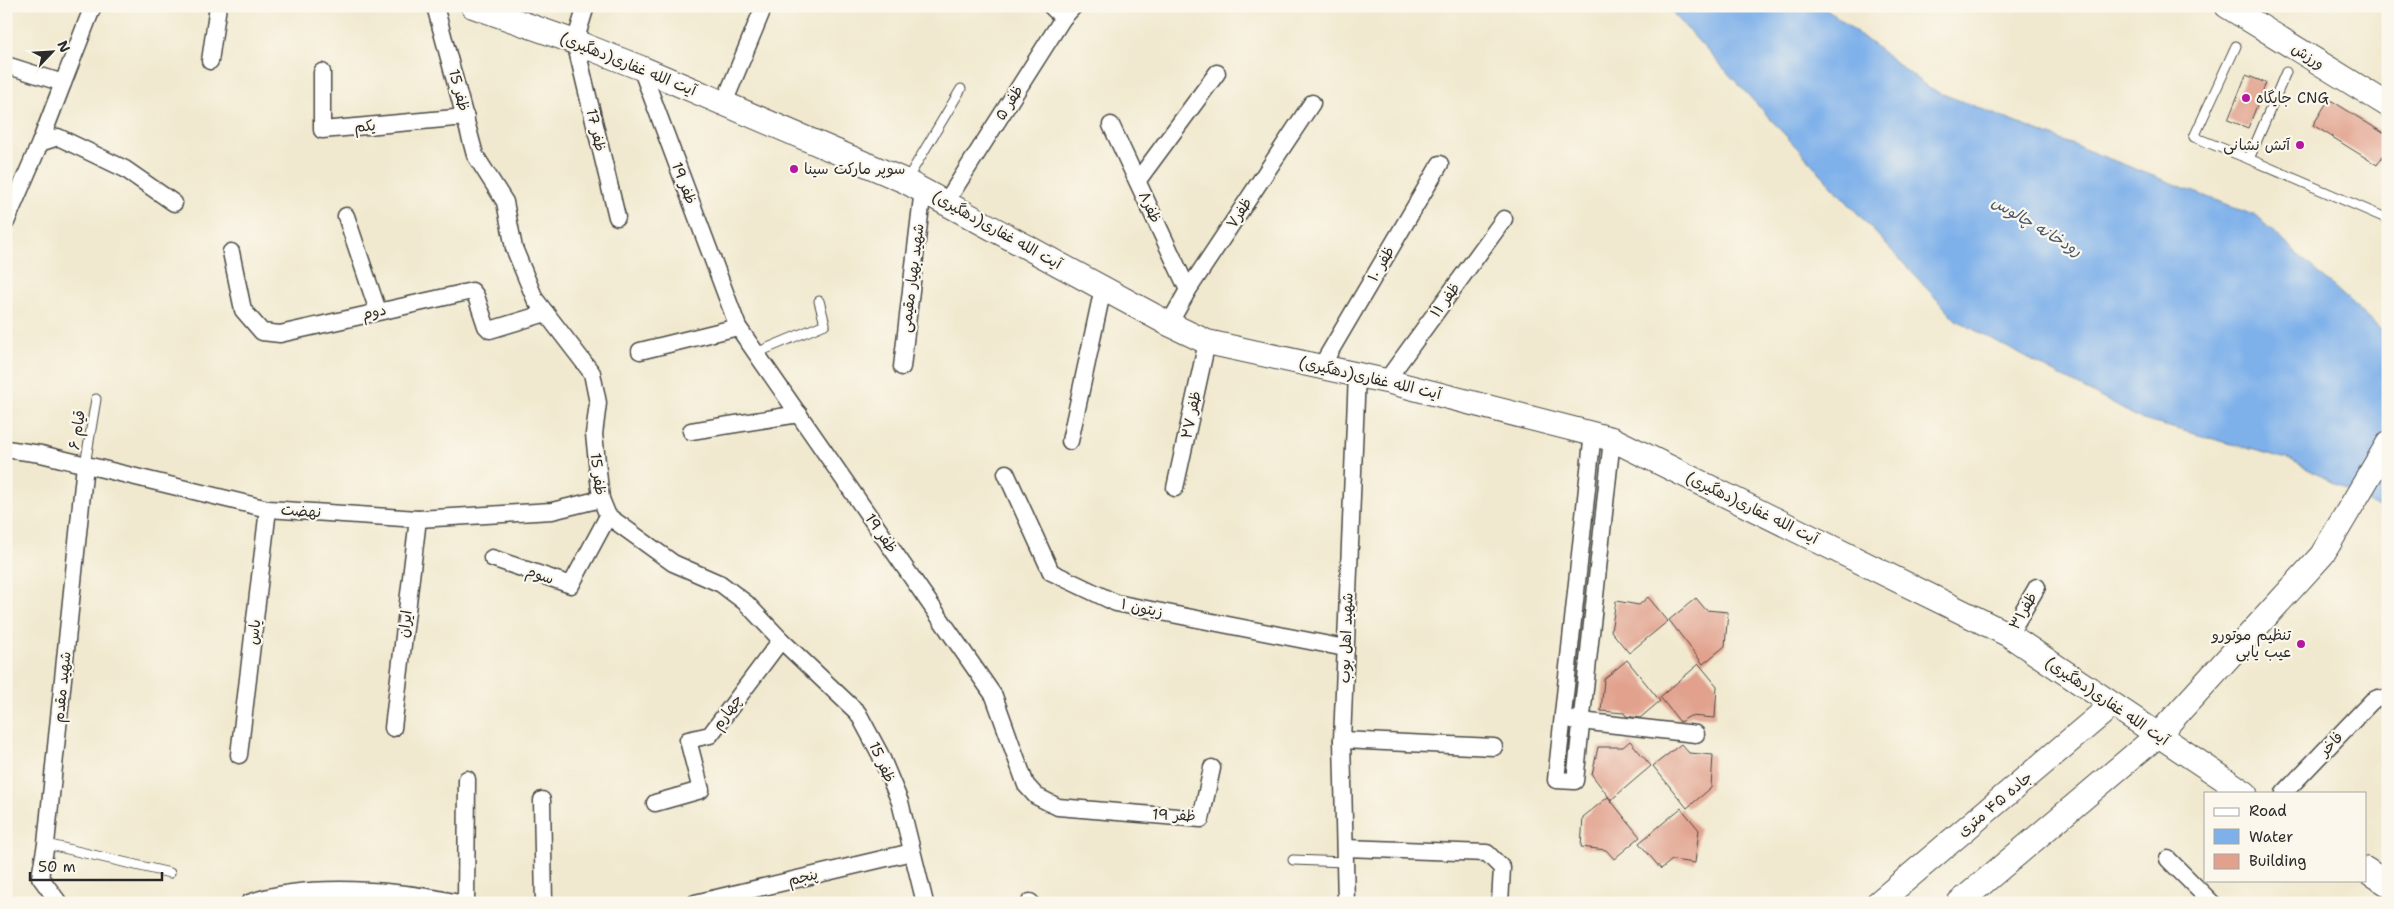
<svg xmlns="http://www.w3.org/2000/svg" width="2394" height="909" font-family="'Shantell Sans','Playpen Sans Arabic',sans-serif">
	<rect width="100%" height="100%" fill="#fbf7ec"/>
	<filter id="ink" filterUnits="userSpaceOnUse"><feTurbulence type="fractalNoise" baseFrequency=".02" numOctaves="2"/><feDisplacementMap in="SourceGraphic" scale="10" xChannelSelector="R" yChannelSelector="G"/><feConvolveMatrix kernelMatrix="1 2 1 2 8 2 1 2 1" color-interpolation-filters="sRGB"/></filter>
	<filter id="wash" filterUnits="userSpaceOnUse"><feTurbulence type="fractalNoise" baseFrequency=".0096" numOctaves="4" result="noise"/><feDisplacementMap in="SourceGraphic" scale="20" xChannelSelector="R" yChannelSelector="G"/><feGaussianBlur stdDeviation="1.12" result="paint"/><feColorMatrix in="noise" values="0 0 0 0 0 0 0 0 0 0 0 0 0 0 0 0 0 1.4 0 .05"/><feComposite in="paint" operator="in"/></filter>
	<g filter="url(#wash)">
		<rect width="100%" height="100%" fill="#f1e9cf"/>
		<polygon fill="#7eb0ea" stroke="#546e8a" points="1666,6 1823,6 1930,89 2256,216 2388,336 2388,513 2291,460 2143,420 1956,320"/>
		<g id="blocks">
			<g fill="#e1a18d">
				<polygon points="2246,75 2266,83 2248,128 2228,120"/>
				<polygon points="2329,99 2388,136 2388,148 2377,165 2313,125"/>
				<polygon points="1648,597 1668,621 1629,653 1611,631 1616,601 1639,605"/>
				<polygon points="1696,598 1706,610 1728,612 1725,646 1703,664 1669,620"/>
				<polygon points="1627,660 1660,701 1640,718 1626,716 1624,713 1601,711 1604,679"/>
				<polygon points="1699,664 1717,686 1715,718 1690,716 1680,722 1660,697"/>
				<polygon points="1630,741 1651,766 1611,800 1592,775 1598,747 1623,747"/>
				<polygon points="1681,744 1689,753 1713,755 1711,788 1687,808 1653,766"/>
				<polygon points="1608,797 1640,837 1614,859 1606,850 1581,847 1583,817"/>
				<polygon points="1681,808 1699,830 1695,863 1672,860 1661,869 1639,843"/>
			</g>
		</g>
	</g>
	<g filter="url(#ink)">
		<use href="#blocks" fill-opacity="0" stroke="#494844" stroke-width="1"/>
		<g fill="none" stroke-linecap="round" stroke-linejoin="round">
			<g stroke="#494844" stroke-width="11">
				<g id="lane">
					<polyline points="2236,46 2194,137 2249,159 2388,219"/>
					<polyline points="2249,159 2286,72"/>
					<polyline points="906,181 961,89"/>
					<polyline points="756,353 825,324 819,301"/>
					<polyline points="85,465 96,399"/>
					<polyline points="46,844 170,873"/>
					<polyline points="1293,860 1345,862"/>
				</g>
			</g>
			<g stroke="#494844" stroke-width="19">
				<g id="street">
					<polyline points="435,6 475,155 505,202 514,248 535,299 592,373 598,403 594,434 601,499 608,516 673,563 721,584 746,603 781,640 858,713 880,754 900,802 925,903"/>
					<polyline points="586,6 575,42 617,217"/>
					<polyline points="1051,6 1063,18"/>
					<polyline points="210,61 218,6"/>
					<polyline points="6,65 63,83 93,6"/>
					<polyline points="641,68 738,327 994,696 1026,785 1036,796 1058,807 1201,819 1212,768"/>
					<polyline points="322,72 322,130 466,117"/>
					<polyline points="724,103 764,6"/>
					<polyline points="1111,125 1188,290"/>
					<polyline points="40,143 63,83"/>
					<polyline points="1138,180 1217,73"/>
					<polyline points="946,202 1063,18 1074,6"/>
					<polyline points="346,216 378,311"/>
					<polyline points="6,222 40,143 58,137 125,169 174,203"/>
					<polyline points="231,252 243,310 262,332 280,334 472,291 476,296 486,326 490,330 546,313"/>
					<polyline points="1169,324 1188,290 1312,103"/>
					<polyline points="640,351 738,327"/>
					<polyline points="1322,365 1440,164"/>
					<polyline points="902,367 923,189"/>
					<polyline points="1386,381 1504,219"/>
					<polyline points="691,431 799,414"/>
					<polyline points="1593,432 1556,780 1575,781 1612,439"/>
					<polyline points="1070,441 1103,288"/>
					<polyline points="6,449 41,454 268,509 418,519 552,511 601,499"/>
					<polyline points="1006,473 1051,572 1116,603 1345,648"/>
					<polyline points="1175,488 1207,342"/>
					<polyline points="492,558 571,585 608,516"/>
					<polyline points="2009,635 2037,587"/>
					<polyline points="1572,720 1696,734"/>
					<polyline points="393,728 418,519"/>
					<polyline points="1342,740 1494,747"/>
					<polyline points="239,755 268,509"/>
					<polyline points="2284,793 2372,701 2378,698 2388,701"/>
					<polyline points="542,800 544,903"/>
					<polyline points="655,803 701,790 688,740 710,735 781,640"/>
					<polyline points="1345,848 1487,853 1502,868 1500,903"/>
					<polyline points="2168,859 2212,903"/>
					<polyline points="1030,902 1030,903"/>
					<polyline points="59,903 40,877 46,844 85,465"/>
					<path d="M249,903C305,882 401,890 459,903"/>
					<polyline points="466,903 467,779"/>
					<polyline points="695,903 912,852"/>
					<polyline points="1346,903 1342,740 1357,374"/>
				</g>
			</g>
			<g stroke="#494844" stroke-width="26">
				<g id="secondary">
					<polyline points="473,6 575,42 641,68 905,181 1169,324 1207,342 1386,381 1612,439 2009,635 2245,793"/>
					<polyline points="2227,6 2388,105"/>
					<polyline points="2365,869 2388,884"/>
					<polyline points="1878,903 2112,705"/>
					<polyline points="1959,903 2157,736 2322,555 2388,444"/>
				</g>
			</g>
			<use href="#lane" stroke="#fff" stroke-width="9"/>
			<use href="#street" stroke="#fff" stroke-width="16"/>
			<use href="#secondary" stroke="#fff" stroke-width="24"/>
		</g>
	</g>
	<g fill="#b5179e" stroke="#fbf7ec" stroke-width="2">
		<circle cx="2246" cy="98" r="5"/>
		<circle cx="2300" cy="145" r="5"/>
		<circle cx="794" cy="169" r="5"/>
		<circle cx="2301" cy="644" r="5"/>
	</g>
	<g text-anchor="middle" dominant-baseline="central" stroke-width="4.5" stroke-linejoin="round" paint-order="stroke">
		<g font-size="15" fill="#2b2b2b" stroke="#fbf7ec">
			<text transform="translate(2308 56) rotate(32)">ورزش</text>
			<text transform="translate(628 64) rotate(22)">آیت الله غفاری(دهگیری)</text>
			<text transform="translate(459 90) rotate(75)">ظفر 15</text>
			<text transform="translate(1009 103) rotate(-57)">ظفر ۵</text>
			<text transform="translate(365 126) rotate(-5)">یکم</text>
			<text transform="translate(596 130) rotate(77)">ظفر 17</text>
			<text transform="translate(684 183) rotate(69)">ظفر 19</text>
			<text transform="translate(1150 207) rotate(65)">ظفر۸</text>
			<text transform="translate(1239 213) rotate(-57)">ظفر۷</text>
			<text transform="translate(997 230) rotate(29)">آیت الله غفاری(دهگیری)</text>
			<text transform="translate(1381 264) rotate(-60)">ظفر ۱۰</text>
			<text transform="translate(912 278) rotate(-83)">شهید بهیار مقیمی</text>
			<text transform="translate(1445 300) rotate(-54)">ظفر ۱۱</text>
			<text transform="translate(374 312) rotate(-13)">دوم</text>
			<text transform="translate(1370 378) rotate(13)">آیت الله غفاری(دهگیری)</text>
			<text transform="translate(1191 415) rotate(-78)">ظفر ۲۷</text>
			<text transform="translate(77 430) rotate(-81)">قیام ۶</text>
			<text transform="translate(598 474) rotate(83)">ظفر 15</text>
			<text transform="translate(1752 508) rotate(26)">آیت الله غفاری(دهگیری)</text>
			<text transform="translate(301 511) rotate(4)">نهضت</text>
			<text transform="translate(881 533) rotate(55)">ظفر 19</text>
			<text transform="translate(540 575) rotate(19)">سوم</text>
			<text transform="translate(1142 608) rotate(12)">زیتون ۱</text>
			<text transform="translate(2023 611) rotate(-60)">ظفر۳۱</text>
			<text transform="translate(405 624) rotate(-83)">ایران</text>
			<text transform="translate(254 632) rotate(-83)">یاس</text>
			<text transform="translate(1346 638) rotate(-88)">شهید اهل بوب</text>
			<text transform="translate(62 687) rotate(-84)">شهید مقدم</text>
			<text transform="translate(2107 701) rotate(34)">آیت الله غفاری(دهگیری)</text>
			<text transform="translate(727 712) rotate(-54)">چهارم</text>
			<text transform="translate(2331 744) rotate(-46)">فاخر</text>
			<text transform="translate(882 762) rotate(66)">ظفر 15</text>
			<text transform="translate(1995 804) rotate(-40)">جاده ۴۵ متری</text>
			<text transform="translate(1174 815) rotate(2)">ظفر 19</text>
			<text transform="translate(803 877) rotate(-13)">پنجم</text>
		</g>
		<g font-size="15" fill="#2b2b2b" stroke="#fbf7ec" text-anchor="start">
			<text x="2256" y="98">جایگاه CNG</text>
			<text x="2290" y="145" text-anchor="end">آتش نشانی</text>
			<text x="804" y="169">سوپر مارکت سینا</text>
			<text x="2291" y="635" text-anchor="end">تنظیم موتورو<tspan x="2291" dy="17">عیب یابی</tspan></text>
		</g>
		<g font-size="16" font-style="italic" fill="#485a6e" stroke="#fbf7ec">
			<text transform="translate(2037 226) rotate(31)">رودخانه چالوس</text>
		</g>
	</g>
	<rect width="2394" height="909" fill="none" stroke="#fbf7ec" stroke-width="25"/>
	<rect x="2204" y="792" width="162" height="90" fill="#fbf7ec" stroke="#a8a59f"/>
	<rect x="2214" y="808" width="25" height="8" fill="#ffffff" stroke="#a8a59f"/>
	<text x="2249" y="816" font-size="15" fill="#2b2b2b">Road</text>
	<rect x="2214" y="829" width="25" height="15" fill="#7eb0ea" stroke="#a8a59f"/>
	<text x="2249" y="842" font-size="15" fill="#2b2b2b">Water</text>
	<rect x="2214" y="854" width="25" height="15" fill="#e1a18d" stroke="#a8a59f"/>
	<text x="2249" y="866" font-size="15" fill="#2b2b2b">Building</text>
	<g transform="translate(52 52) rotate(65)" stroke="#fbf7ec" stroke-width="4" paint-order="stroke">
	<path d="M0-4L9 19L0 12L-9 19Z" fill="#2b2b2b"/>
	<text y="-8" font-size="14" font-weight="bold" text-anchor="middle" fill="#2b2b2b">N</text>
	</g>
	<path d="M30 872v8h132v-8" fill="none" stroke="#2b2b2b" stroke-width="2.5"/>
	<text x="38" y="872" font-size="15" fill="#2b2b2b" stroke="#fbf7ec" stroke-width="4" paint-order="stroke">50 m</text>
</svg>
